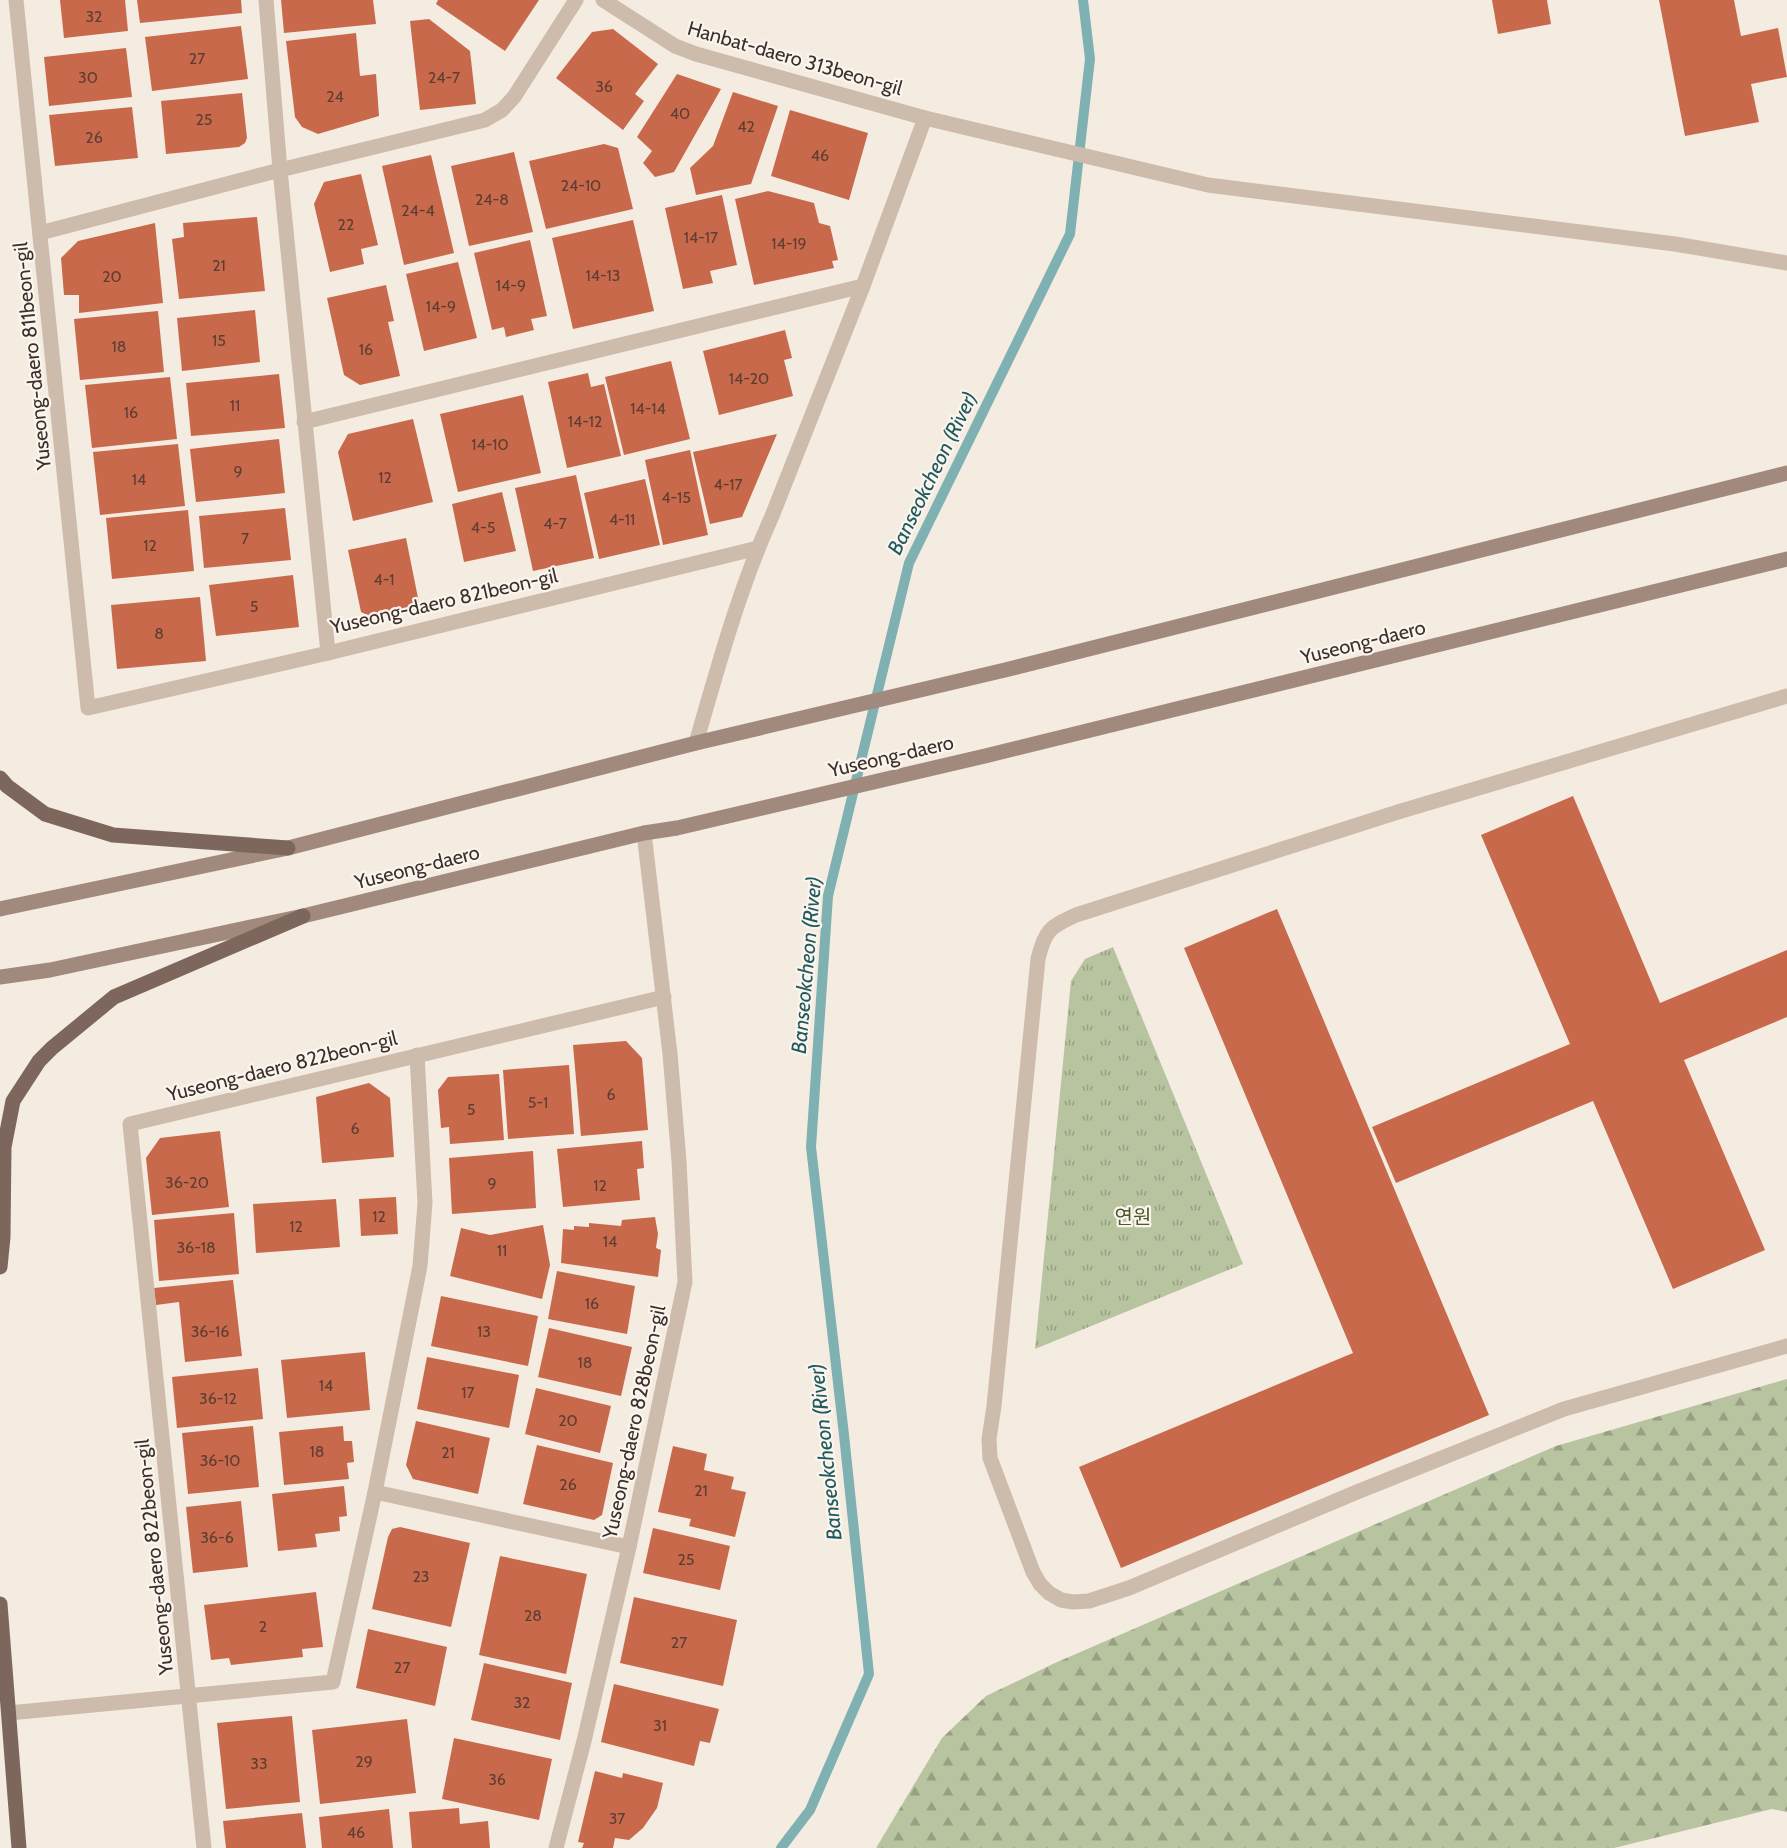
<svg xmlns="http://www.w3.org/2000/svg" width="1787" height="1848" font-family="Cabin,'Noto Sans KR',sans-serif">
	<defs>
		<pattern id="forest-firs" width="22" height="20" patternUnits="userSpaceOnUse" patternTransform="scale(1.5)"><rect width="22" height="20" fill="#b8c4a0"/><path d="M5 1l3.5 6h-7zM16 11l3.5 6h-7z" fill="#97a083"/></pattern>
		<pattern id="park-tufts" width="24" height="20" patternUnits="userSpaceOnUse" patternTransform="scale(1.5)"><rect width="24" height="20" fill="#b8c4a0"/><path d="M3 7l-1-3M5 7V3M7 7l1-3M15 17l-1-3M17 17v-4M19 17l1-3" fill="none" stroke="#97a083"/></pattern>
	</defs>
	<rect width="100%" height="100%" fill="#f4ebe1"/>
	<polygon fill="url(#forest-firs)" points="1787,1379 1787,1812 1772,1809 1614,1848 876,1848 942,1738 986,1696 1055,1663 1556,1446"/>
	<polygon fill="url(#park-tufts)" points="1113,947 1243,1264 1035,1349 1071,981 1085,959"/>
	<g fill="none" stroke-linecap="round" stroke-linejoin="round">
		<polyline stroke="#7fb0b2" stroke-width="10" points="781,1848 810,1810 869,1674 844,1435 811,1147 828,896 909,563 1070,234 1090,59 1083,0"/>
	</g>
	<g fill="#c8694b">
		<polygon points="60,0 125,0 128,31 64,38"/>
		<polygon points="137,0 241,0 242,13 140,23"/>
		<polygon points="281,0 373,0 376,24 284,33"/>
		<polygon points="438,0 539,0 505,51 436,4"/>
		<polygon points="1492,0 1547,0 1551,24 1498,34"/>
		<polygon points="1659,0 1734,0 1741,36 1778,28 1787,77 1751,84 1759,122 1685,136"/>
		<polygon points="429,19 470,51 476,104 420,110 410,21"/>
		<polygon points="241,26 248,79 152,91 145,37"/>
		<polygon points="613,29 658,64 635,94 644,101 623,130 556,78 592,32"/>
		<polygon points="356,33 360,76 376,74 379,116 318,134 302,127 295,117 286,41"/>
		<polygon points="126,48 132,97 49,106 44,57"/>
		<polygon points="677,74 721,89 674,172 655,177 643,163 652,151 637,137"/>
		<polygon points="733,92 778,106 751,184 696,195 690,168 713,146"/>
		<polygon points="242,93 247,138 245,143 239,147 166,154 161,101"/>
		<polygon points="132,107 138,158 55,166 49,115"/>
		<polygon points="790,110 868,133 849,200 771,176"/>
		<polygon points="604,144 618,148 633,209 546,229 529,161"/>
		<polygon points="514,152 533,232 469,246 451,166"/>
		<polygon points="431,155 454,253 404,265 382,166"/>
		<polygon points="361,174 378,245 361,249 364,264 330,272 314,204 324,182"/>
		<polygon points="768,191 814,203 819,223 830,226 838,260 832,261 834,268 754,285 735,199"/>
		<polygon points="722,195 737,265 710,271 713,283 683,289 665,208"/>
		<polygon points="257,217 265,291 179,299 172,239 184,237 183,223"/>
		<polygon points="633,220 654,311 573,329 552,238"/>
		<polygon points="155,223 163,303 79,313 79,295 64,295 61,258 78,241"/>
		<polygon points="530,240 547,316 531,319 534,330 506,337 504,327 492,330 474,253"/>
		<polygon points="458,262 477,338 424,351 406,274"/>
		<polygon points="386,285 394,321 388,322 400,376 360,385 344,375 327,298"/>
		<polygon points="255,310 260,362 182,371 177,318"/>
		<polygon points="158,311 164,372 80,380 74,319"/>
		<polygon points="785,330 792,358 784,360 793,396 719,415 703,351"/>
		<polygon points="671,361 690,439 624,455 605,377"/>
		<polygon points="588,373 591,387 604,384 621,456 567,468 548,382"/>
		<polygon points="279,374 285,428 191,436 186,383"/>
		<polygon points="170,377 177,439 92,448 85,385"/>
		<polygon points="523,395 541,473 458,492 440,414"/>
		<polygon points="413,419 433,502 353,521 338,452 348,434"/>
		<polygon points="777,434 742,517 710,524 693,452"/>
		<polygon points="279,439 285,493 196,502 190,449"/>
		<polygon points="178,444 185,506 100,515 93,452"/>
		<polygon points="690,450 708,535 663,545 645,460"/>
		<polygon points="576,475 594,558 533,571 515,488"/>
		<polygon points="645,479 660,545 599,559 584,493"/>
		<polygon points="502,492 516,551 464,562 452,504"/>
		<polygon points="285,508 291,560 204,568 199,516"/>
		<polygon points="188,510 194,571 112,579 106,518"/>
		<polygon points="406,538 420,608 374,618 361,612 348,550"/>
		<polygon points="293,575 299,627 216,636 209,585"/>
		<polygon points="200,597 206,661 117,669 111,605"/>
		<polygon points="1573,796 1660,1003 1787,950 1787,1017 1684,1060 1765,1250 1673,1289 1593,1101 1396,1183 1372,1127 1570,1044 1481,835"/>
		<polygon points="1277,909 1489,1415 1121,1568 1079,1467 1353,1353 1184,948"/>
		<polygon points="626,1041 642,1058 648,1130 581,1136 573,1045"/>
		<polygon points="569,1065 574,1134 508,1139 503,1070"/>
		<polygon points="499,1074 504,1140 450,1144 449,1127 441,1128 438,1090 448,1077"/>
		<polygon points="369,1083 390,1098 394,1157 322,1163 316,1097"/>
		<polygon points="220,1131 229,1207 152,1215 146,1158 160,1138"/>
		<polygon points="642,1141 644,1168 637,1169 640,1200 563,1207 557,1149"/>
		<polygon points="533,1151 536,1208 452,1214 449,1158"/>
		<polygon points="396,1197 398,1234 361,1236 359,1199"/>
		<polygon points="336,1199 340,1247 256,1253 253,1204"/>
		<polygon points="234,1213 239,1274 159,1281 154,1220"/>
		<polygon points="655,1217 658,1234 656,1248 661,1250 658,1277 561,1263 563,1229 574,1230 574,1226 589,1227 589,1223 621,1226 622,1220"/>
		<polygon points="543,1225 550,1265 542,1299 450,1276 461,1228 490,1235"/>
		<polygon points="557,1271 635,1286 627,1334 548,1319"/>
		<polygon points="233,1280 242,1356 185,1362 179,1302 156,1305 154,1288"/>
		<polygon points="441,1296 538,1316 528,1366 431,1346"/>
		<polygon points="549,1328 632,1347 621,1396 538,1377"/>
		<polygon points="365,1352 370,1410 287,1418 281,1360"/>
		<polygon points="427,1357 519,1375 509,1428 417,1409"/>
		<polygon points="258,1368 263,1419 177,1428 172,1377"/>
		<polygon points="536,1388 611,1406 600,1453 525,1434"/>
		<polygon points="416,1421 490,1438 478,1494 413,1479 406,1465"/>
		<polygon points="253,1426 259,1487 188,1494 182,1433"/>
		<polygon points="343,1426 344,1441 352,1441 354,1462 347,1463 349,1479 284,1485 279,1432"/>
		<polygon points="537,1445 613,1463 602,1515 594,1520 523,1504"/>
		<polygon points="673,1446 707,1454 704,1470 734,1477 731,1489 746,1492 735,1537 689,1526 691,1519 658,1512"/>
		<polygon points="344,1486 347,1516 339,1517 340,1531 315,1534 317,1547 278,1551 272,1494"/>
		<polygon points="241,1501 248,1567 193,1573 186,1507"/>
		<polygon points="400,1527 470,1543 451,1627 372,1609 388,1537 392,1529"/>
		<polygon points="653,1528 730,1546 720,1590 643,1573"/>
		<polygon points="500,1556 587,1574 566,1674 479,1655"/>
		<polygon points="316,1592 323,1647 302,1649 303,1657 231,1665 229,1658 211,1660 204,1605"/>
		<polygon points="634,1597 737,1620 723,1686 620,1663"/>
		<polygon points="368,1629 447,1647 435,1706 356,1688"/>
		<polygon points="484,1663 572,1683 560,1740 471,1720"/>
		<polygon points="614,1684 719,1709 710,1743 700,1741 694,1766 601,1742"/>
		<polygon points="292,1716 300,1802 226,1809 217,1723"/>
		<polygon points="407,1719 416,1793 320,1804 312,1730"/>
		<polygon points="454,1738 552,1759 539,1820 442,1799"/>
		<polygon points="595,1771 622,1778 623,1773 663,1783 657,1808 643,1828 629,1840 615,1838 613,1848 582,1848 584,1843 578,1842"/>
		<polygon points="459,1808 460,1824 488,1821 490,1848 412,1848 409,1812"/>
		<polygon points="389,1809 393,1848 322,1848 319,1817"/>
		<polygon points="302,1813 306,1848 226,1848 223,1821"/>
	</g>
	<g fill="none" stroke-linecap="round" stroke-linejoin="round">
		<path stroke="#cdbbac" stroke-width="15" d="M1787,696L1398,812L1076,915C1050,927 1045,930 1038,959L994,1406L989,1439L990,1458L1033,1572L1040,1584L1049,1593L1061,1600L1073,1602L1089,1601L1129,1588L1357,1492L1564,1409L1787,1346"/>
		<g stroke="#cdbbac" stroke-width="15">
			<polyline points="16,0 88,708 328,653 758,548"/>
			<polyline points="266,0 280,170 328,653"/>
			<polyline points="603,0 675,46 696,54 925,118 1208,185 1675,244 1787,263"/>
			<polyline points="40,233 280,170 485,120 502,110 514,97 576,0"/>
			<polyline points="304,422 863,286"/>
			<path d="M696,743C718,667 739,589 772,516L863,286L925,118"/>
			<polyline points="375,1492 629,1547"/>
			<polyline points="9,1713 333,1682 375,1492 420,1266 425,1203 417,1055"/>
			<polyline points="204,1848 130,1124 664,997"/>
			<polyline points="556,1848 584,1741 629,1547 685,1282 679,1161 670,1054 644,833"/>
		</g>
		<g stroke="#a18a7d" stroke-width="15">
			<polyline points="0,909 288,848 696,743 1005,670 1787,473"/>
			<polyline points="0,977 50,970 303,916 644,833 677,828 985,756 1787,559"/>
		</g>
		<g stroke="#7d675c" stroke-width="15">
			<polyline points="0,778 7,786 45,814 113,835 288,848"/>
			<polyline points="0,1267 3,1237 4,1147 13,1101 39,1061 52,1048 114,997 303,916"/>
			<polyline points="0,1604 19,1848"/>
		</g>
	</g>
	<g text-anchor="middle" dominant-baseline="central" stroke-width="4.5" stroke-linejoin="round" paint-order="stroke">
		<g font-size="16" fill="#5e3e33">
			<text x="94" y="16">32</text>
			<text x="197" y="58">27</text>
			<text x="88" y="77">30</text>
			<text x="444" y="77">24-7</text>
			<text x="604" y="86">36</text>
			<text x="335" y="96">24</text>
			<text x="680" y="113">40</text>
			<text x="204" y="119">25</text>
			<text x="746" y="126">42</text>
			<text x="94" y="137">26</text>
			<text x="820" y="155">46</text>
			<text x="581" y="185">24-10</text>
			<text x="492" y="199">24-8</text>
			<text x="418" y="210">24-4</text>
			<text x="346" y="224">22</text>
			<text x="701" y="237">14-17</text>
			<text x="789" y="243">14-19</text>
			<text x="219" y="265">21</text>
			<text x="603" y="275">14-13</text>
			<text x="112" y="276">20</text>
			<text x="511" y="285">14-9</text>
			<text x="441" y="306">14-9</text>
			<text x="219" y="340">15</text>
			<text x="119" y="346">18</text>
			<text x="366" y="349">16</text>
			<text x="749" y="378">14-20</text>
			<text x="235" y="405">11</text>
			<text x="648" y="408">14-14</text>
			<text x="131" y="412">16</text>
			<text x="585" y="421">14-12</text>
			<text x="490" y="444">14-10</text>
			<text x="238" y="471">9</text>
			<text x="385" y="477">12</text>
			<text x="139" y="479">14</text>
			<text x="728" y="484">4-17</text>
			<text x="676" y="497">4-15</text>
			<text x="622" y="519">4-11</text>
			<text x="555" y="523">4-7</text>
			<text x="483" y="527">4-5</text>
			<text x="245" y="538">7</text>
			<text x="150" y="545">12</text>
			<text x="384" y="579">4-1</text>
			<text x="254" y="606">5</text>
			<text x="159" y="633">8</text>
			<text x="611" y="1094">6</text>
			<text x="538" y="1102">5-1</text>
			<text x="471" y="1109">5</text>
			<text x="355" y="1128">6</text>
			<text x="187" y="1182">36-20</text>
			<text x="492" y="1183">9</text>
			<text x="600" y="1185">12</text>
			<text x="379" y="1216">12</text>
			<text x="296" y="1226">12</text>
			<text x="610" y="1241">14</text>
			<text x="196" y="1247">36-18</text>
			<text x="502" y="1250">11</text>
			<text x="592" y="1303">16</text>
			<text x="210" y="1331">36-16</text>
			<text x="484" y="1331">13</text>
			<text x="585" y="1362">18</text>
			<text x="326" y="1385">14</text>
			<text x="468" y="1392">17</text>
			<text x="218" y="1398">36-12</text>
			<text x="568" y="1420">20</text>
			<text x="317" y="1451">18</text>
			<text x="448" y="1452">21</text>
			<text x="220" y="1460">36-10</text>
			<text x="568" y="1484">26</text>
			<text x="701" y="1490">21</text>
			<text x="217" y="1537">36-6</text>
			<text x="686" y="1559">25</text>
			<text x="421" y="1576">23</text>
			<text x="533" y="1615">28</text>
			<text x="263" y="1626">2</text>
			<text x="679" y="1642">27</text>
			<text x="402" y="1667">27</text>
			<text x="522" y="1702">32</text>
			<text x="660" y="1725">31</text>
			<text x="364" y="1761">29</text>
			<text x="259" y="1763">33</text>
			<text x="497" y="1779">36</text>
			<text x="617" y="1818">37</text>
			<text x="356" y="1832">46</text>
		</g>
		<g font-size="20" fill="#3b302b" stroke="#fbf5ee">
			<text transform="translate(795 58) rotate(16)">Hanbat-daero 313beon-gil</text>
			<text transform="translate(32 356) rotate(-96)">Yuseong-daero 811beon-gil</text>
			<text transform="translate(444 601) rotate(-13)">Yuseong-daero 821beon-gil</text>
			<text transform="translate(1363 642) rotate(-14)">Yuseong-daero</text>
			<text transform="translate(891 756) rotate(-13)">Yuseong-daero</text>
			<text transform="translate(417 867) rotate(-14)">Yuseong-daero</text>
			<text transform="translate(282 1066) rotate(-14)">Yuseong-daero 822beon-gil</text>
			<text transform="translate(634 1422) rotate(-78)">Yuseong-daero 828beon-gil</text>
			<text transform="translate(154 1557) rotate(-96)">Yuseong-daero 822beon-gil</text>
		</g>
		<g font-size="20" fill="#4a5a2e" stroke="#fbf5ee">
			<text x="1133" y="1217">연원</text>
		</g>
		<g font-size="21" font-style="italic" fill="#1f5a5e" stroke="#fbf5ee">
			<text transform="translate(932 473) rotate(-64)">Banseokcheon (River)</text>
			<text transform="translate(806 965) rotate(-85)">Banseokcheon (River)</text>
			<text transform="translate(825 1452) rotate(-96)">Banseokcheon (River)</text>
		</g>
	</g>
</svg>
